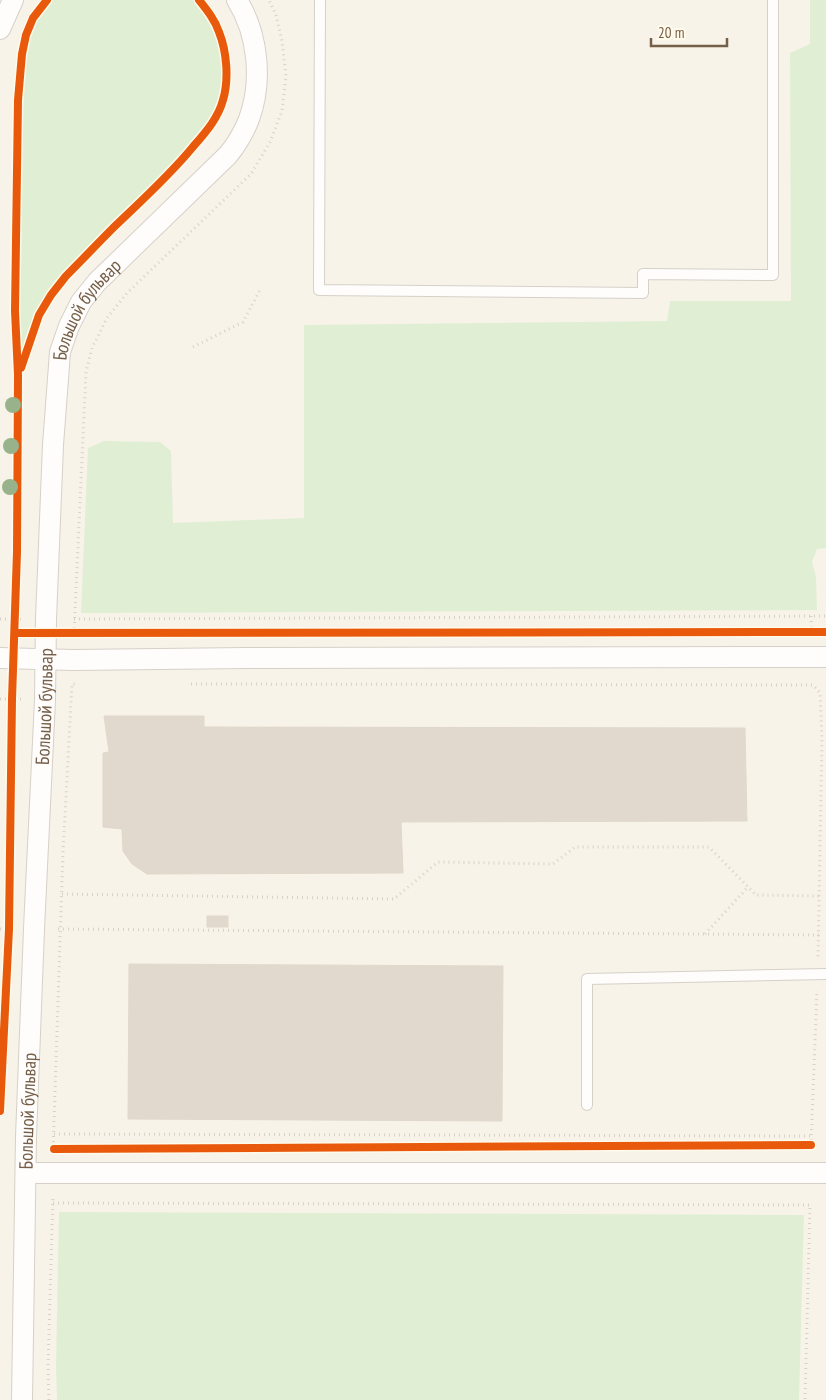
<svg xmlns="http://www.w3.org/2000/svg" width="826" height="1400" font-family="'PT Sans Narrow',sans-serif">
	<rect width="100%" height="100%" fill="#f7f3e9"/>
	<g fill="#e0efd3">
		<path d="M47,0H199C207,10 215,20 219,32C227,52 229,80 223,100C218,119 204,134 192,148C168,177 141,201 114,227C98,243 82,260 66,276L51,295L39,315L18,375L15,311L18,100L22,54L26,35L33,18Z"/>
		<polygon points="810,0 826,0 826,548 817,549 812,562 816,577 817,610 81,613 88,448 104,441 160,442 171,451 173,523 304,518 304,325 667,321 670,301 791,301 790,53 810,44"/>
		<polygon points="59,1212 804,1215 799,1400 57,1400 56,1367"/>
	</g>
	<g fill="#e2d9ce" stroke="#e0d8cb">
		<polygon points="104,716 204,716 204,727 745,728 747,821 401,822 403,873 147,874 132,864 123,851 122,829 103,827 103,753 109,752"/>
		<rect x="207" y="916" width="21" height="11"/>
		<polygon points="129,964 503,966 502,1121 128,1119"/>
	</g>
	<g fill="none" stroke-linecap="round" stroke-linejoin="round">
		<g stroke="#d6d0c8" stroke-width="12">
			<g id="service">
				<polyline points="320,0 319,290 643,293 643,274 773,275 773,0"/>
				<polyline points="587,1105 587,979 826,974"/>
			</g>
		</g>
		<g stroke="#d6d0c8" stroke-width="22">
			<g id="minor">
				<polyline points="0,29 13,0"/>
				<polyline points="0,658 73,660 246,658 826,657"/>
				<polyline points="26,1173 826,1173"/>
				<path id="s1" d="M22,1400L26,1137L34,929L45,700L46,619L53,445L60,352L69,326L81,302L97,282L228,155C237,144 244,132 249,119C263,81 258,34 237,0"/>
			</g>
		</g>
		<g stroke="#d8d1c9" stroke-width="3" stroke-dasharray="1 4" stroke-linecap="butt">
			<polyline points="193,347 243,322 260,290"/>
			<polyline points="811,616 812,634"/>
			<polyline points="0,619 24,619"/>
			<polyline points="74,619 826,616"/>
			<polyline points="74,633 86,372 92,348 107,318 127,293 251,174 270,142 282,111 286,76 282,41 276,15 269,0"/>
			<polyline points="191,684 813,685 820,693 822,739 818,957"/>
			<polyline points="0,699 22,699"/>
			<polyline points="62,894 394,899 438,862 553,864 575,847 709,847 756,895 819,896"/>
			<polyline points="0,929 12,929"/>
			<polyline points="58,929 819,935"/>
			<polyline points="705,934 748,887"/>
			<polyline points="54,1134 812,1136"/>
			<polyline points="811,1145 817,990"/>
			<polyline points="53,1152 63,852 72,684 75,684"/>
			<polyline points="53,1203 810,1205 805,1400"/>
			<polyline points="49,1400 48,1366 53,1196"/>
		</g>
		<use href="#service" stroke="#fefdfc" stroke-width="10"/>
		<use href="#minor" stroke="#fefdfc" stroke-width="20"/>
		<g stroke="#fffaea" stroke-width="11">
			<g id="cycleway">
				<path d="M21,368L39,315L51,295L66,276C82,260 98,243 114,227C141,201 168,177 192,148C204,134 218,119 223,100C229,80 227,52 219,32C215,20 207,10 199,0"/>
				<polyline points="15,633 826,632"/>
				<polyline points="0,1111 9,929 12,699 17,552 18,375 15,311 18,100 22,54 26,35 33,18 47,0"/>
				<polyline points="54,1149 811,1145"/>
			</g>
		</g>
		<use href="#cycleway" stroke="#e8590c" stroke-width="8"/>
	</g>
	<g fill="#98b28c">
		<circle cx="13" cy="405" r="8"/>
		<circle cx="11" cy="446" r="8"/>
		<circle cx="10" cy="487" r="8"/>
	</g>
	<g text-anchor="middle" dominant-baseline="central" stroke-width="4" stroke-linejoin="round" paint-order="stroke">
		<g font-size="19" fill="#765f48" stroke="#fffaea">
			<text stroke="none"><textPath href="#s1" startOffset="1099">Большой бульвар</textPath></text>
			<text stroke="none"><textPath href="#s1" startOffset="694">Большой бульвар</textPath></text>
			<text stroke="none"><textPath href="#s1" startOffset="289">Большой бульвар</textPath></text>
		</g>
	</g>
	<path d="M651 38v8h76v-8" fill="none" stroke="#765f48" stroke-width="2.5"/>
	<text x="658" y="38" font-size="15" fill="#765f48" stroke="#fffaea" stroke-width="4" paint-order="stroke">20 m</text>
</svg>
